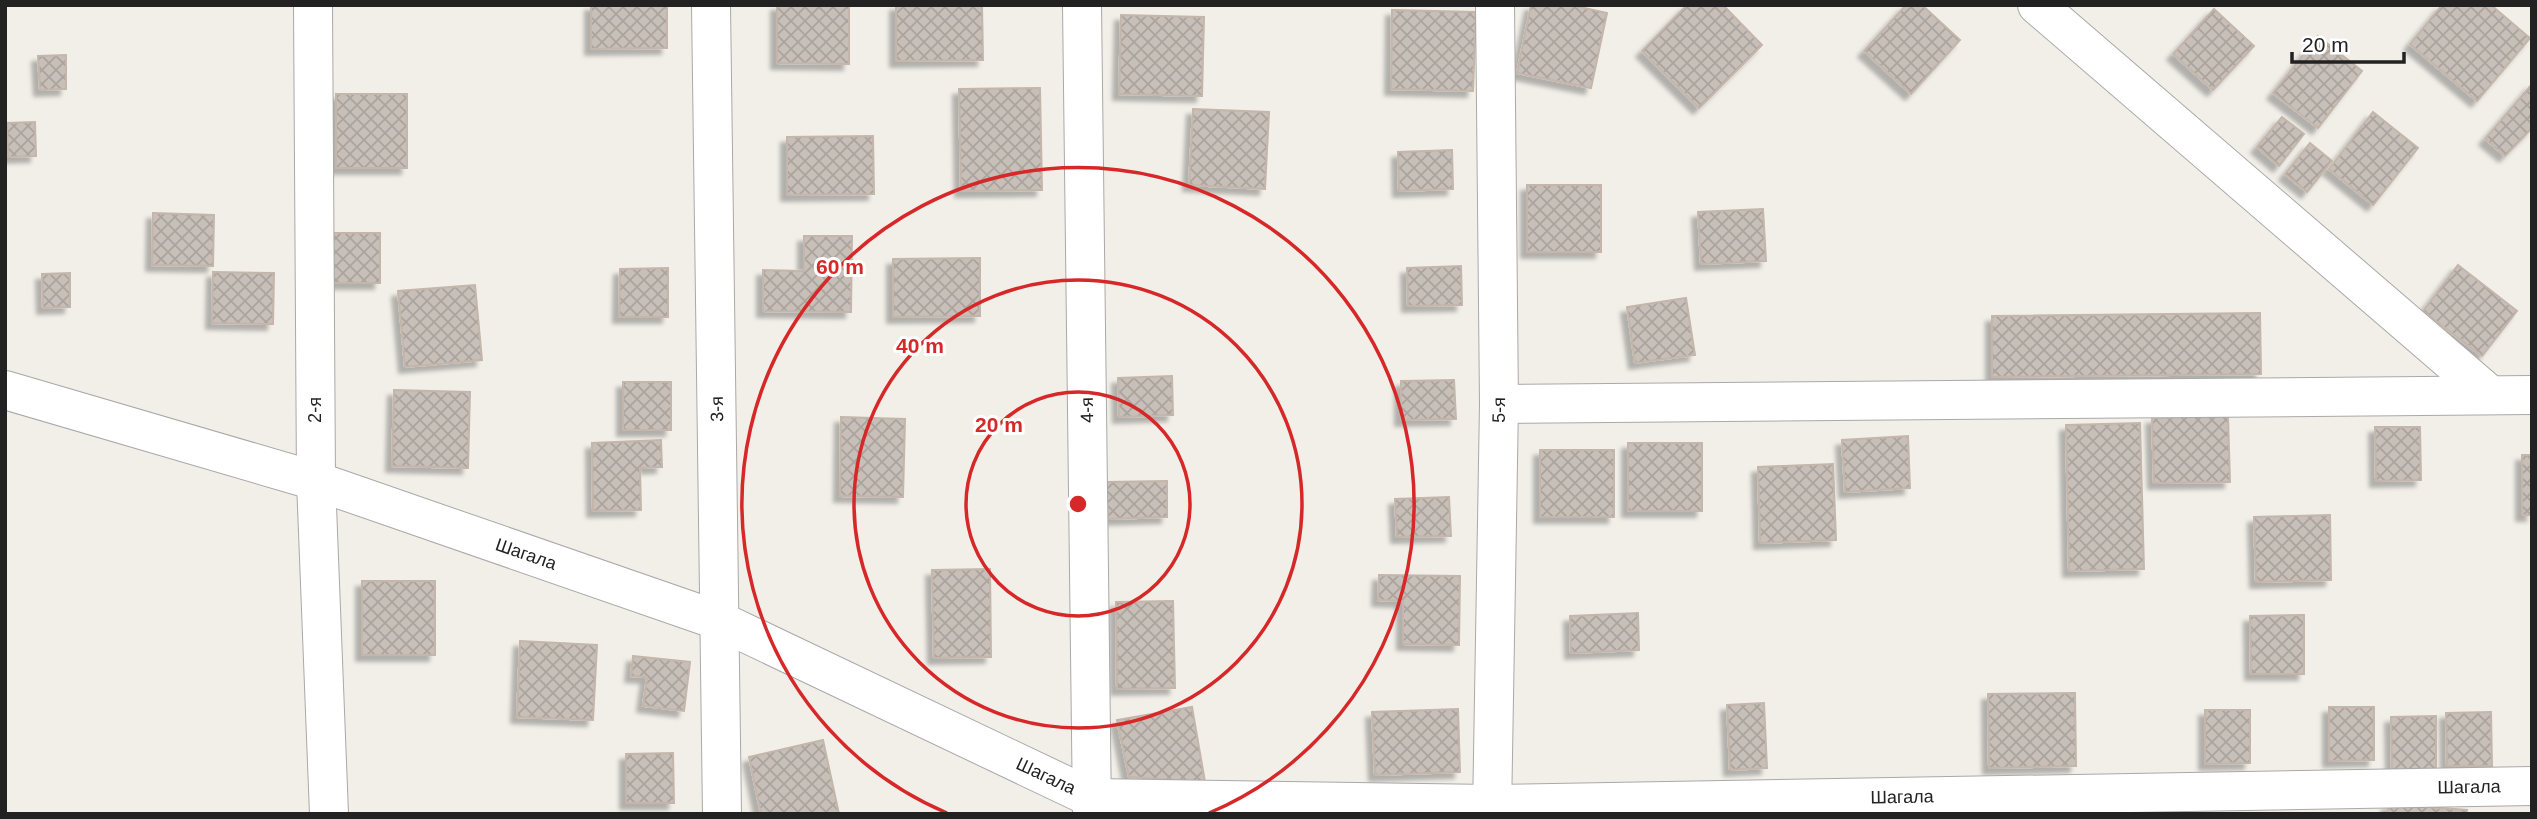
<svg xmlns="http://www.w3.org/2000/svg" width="2537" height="819" font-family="Arial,sans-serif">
	<defs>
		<pattern id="building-cross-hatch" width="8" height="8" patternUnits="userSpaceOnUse" patternTransform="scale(1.75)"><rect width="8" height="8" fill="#c7bfb8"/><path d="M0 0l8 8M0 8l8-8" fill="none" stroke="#aba49e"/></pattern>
		<filter id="shadow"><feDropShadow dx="-6" dy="6" stdDeviation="2" flood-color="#0004"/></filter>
	</defs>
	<rect width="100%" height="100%" fill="#f2efe9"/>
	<g fill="url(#building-cross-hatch)" stroke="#c4b6ab" stroke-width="2" filter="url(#shadow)">
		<polygon points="591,5 667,5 667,48 591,49"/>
		<polygon points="777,5 849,5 849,64 777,63"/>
		<polygon points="896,5 982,5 983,60 896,61"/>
		<polygon points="1531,5 1571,5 1607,13 1591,88 1517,73"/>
		<polygon points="1687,5 1723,5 1762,45 1699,108 1642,51"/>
		<polygon points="1906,5 1922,5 1960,40 1911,94 1864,51"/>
		<polygon points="2442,5 2491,5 2530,38 2477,101 2410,44"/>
		<polygon points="2214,9 2254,46 2213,90 2173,54"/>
		<polygon points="1392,10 1476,12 1473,91 1391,89"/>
		<polygon points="1121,15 1204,17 1202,96 1119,94"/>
		<polygon points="2318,36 2362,71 2318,128 2273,93"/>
		<polygon points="66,55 66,89 40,90 38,56"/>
		<polygon points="2532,84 2532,128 2505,156 2485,139"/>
		<polygon points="1040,88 1042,190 961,191 959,89"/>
		<rect x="336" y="94" width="71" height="74"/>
		<polygon points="1193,109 1269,112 1265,189 1189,185"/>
		<polygon points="2373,112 2418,148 2373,205 2329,169"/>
		<polygon points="2282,117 2304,134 2279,166 2257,147"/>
		<polygon points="35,122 36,156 8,157 7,123"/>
		<polygon points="873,136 874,194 787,195 787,137"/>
		<polygon points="2310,143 2332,161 2307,192 2285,174"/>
		<polygon points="1452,150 1453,189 1399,191 1398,152"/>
		<rect x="1527" y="185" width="74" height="67"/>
		<polygon points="1763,209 1766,261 1701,264 1698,212"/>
		<polygon points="153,213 214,215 213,266 152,265"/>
		<rect x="332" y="233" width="48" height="50"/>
		<polygon points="804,236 852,236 851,312 763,311 763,270 804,271"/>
		<polygon points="980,258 980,316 893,317 893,259"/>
		<polygon points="2458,265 2517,311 2482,356 2423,311"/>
		<polygon points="1461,266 1462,305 1408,306 1407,268"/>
		<polygon points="668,268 668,317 619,317 620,269"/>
		<polygon points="213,272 274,273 273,324 212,323"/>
		<polygon points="70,273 70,307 43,308 42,274"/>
		<polygon points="475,285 482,360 405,367 398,291"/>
		<polygon points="1686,298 1695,355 1635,363 1627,307"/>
		<polygon points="2260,313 2261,374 1992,377 1992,316"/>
		<polygon points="1172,376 1173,415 1119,417 1118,378"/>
		<polygon points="1454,380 1456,419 1401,420 1401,381"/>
		<rect x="623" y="382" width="48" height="48"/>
		<polygon points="394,390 470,392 468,468 392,466"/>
		<polygon points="2228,416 2230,482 2154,483 2152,418"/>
		<polygon points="841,417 905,419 903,497 840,496"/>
		<polygon points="2140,423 2144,569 2069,571 2066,425"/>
		<polygon points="2375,427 2420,427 2421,480 2376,481"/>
		<polygon points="1908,436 1910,488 1845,492 1842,440"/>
		<polygon points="661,440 662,467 640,468 641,510 593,511 592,443"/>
		<rect x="1628" y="443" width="74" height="68"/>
		<rect x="1540" y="450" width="74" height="67"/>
		<rect x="2522" y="455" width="10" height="60"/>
		<polygon points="1833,464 1836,540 1760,543 1758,467"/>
		<polygon points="1167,481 1167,517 1108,519 1106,482"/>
		<polygon points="1449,497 1451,536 1397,537 1395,499"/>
		<polygon points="2330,515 2331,580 2256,582 2254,517"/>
		<polygon points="990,569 991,657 934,658 932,570"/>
		<polygon points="1379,575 1460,576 1459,645 1403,644 1403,601 1378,600"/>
		<rect x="362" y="581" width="73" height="74"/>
		<polygon points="1173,601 1175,688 1117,689 1116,602"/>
		<polygon points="1638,613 1639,650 1571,653 1570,616"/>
		<polygon points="2304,615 2304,674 2251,674 2250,616"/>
		<polygon points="520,641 597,645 593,720 517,717"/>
		<polygon points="633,656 690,662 684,711 643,706 647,677 631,676"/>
		<polygon points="2075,693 2076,766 1989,768 1988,694"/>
		<polygon points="1764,703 1767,768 1730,770 1727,705"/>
		<polygon points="1192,707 1205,782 1129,777 1117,720"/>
		<polygon points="2329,707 2374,707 2374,760 2329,761"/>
		<polygon points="1458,709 1460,772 1375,775 1372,712"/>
		<polygon points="2205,710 2250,710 2250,763 2205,764"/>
		<polygon points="2491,712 2492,766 2447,766 2446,713"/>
		<polygon points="2436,716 2436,770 2392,770 2391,717"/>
		<polygon points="823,740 839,814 761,814 749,757"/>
		<polygon points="673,753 674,803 626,803 626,754"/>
		<polygon points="2388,804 2467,810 2466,814 2387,814"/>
	</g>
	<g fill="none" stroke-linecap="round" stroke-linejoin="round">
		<g stroke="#a9a9a9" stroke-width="40">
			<g id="minor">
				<polyline points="313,5 316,481 329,814"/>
				<polyline points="711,5 722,814"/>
				<polyline points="1082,5 1092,814"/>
				<polyline points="2037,5 2490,395"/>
				<polyline points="5,390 316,481 720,621 1092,798 1491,804 2532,786"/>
				<polyline points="1499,404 2532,395"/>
				<polyline points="1492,814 1499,404 1495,5"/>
			</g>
		</g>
		<use href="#minor" stroke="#fff" stroke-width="38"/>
	</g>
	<g fill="none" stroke="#d62828" stroke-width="3.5">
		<circle cx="1078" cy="504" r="112"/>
		<circle cx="1078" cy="504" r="224"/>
		<path d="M947 813A336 336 0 1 1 1209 813"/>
	</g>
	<g text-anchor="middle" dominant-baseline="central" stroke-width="6" stroke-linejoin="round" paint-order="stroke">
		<g font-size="18" fill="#222" stroke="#fff">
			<text transform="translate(717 409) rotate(-91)">3-я</text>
			<text transform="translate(315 410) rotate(-90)">2-я</text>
			<text transform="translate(1087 410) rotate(-91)">4-я</text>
			<text transform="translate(1499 410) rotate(-89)">5-я</text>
			<text transform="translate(526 554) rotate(19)">Шагала</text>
			<text transform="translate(1046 776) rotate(25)">Шагала</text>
			<text transform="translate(2469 787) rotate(-1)">Шагала</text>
			<text transform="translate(1902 797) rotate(-1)">Шагала</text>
		</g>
	</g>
	<circle cx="1078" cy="504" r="10" fill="#d62828" stroke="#fff" stroke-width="3.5"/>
	<g font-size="21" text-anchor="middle" font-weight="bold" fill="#d62828" stroke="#fff" stroke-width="6" stroke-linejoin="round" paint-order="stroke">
		<text x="840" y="274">60 m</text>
		<text x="920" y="353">40 m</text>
		<text x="999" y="432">20 m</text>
	</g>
	<rect width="2537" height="819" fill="none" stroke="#222222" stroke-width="14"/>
	<path d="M2292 52v10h112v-10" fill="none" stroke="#222222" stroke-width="3.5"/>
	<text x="2302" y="52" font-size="21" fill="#222222" stroke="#ffffff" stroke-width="5" paint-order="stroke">20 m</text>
</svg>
